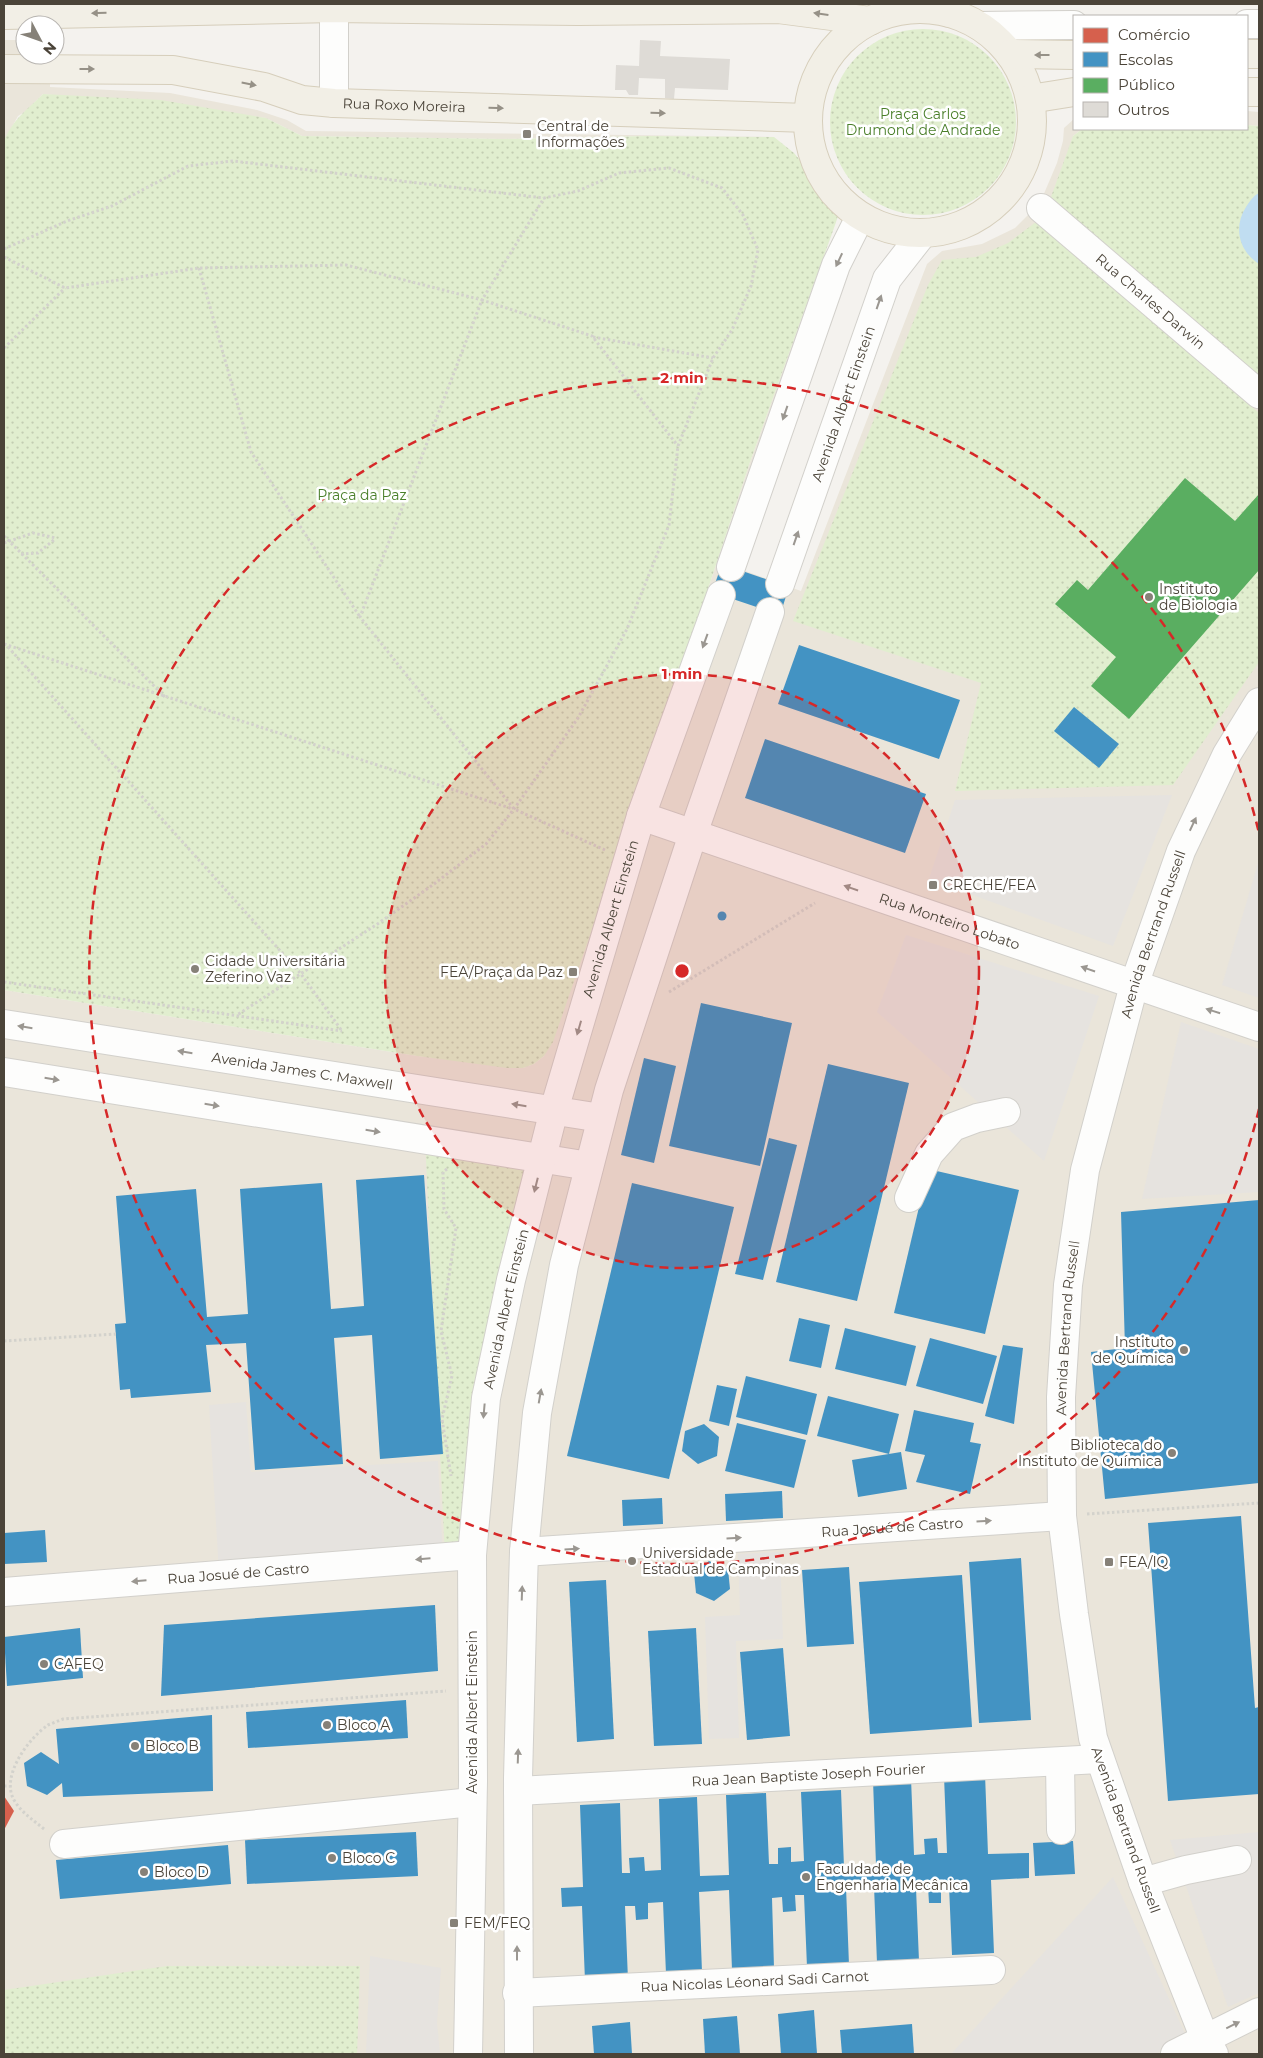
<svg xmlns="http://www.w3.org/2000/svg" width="1263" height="2058" font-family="Montserrat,sans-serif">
	<defs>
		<pattern id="park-dots" width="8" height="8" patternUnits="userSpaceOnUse" patternTransform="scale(1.25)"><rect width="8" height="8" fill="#e1eecf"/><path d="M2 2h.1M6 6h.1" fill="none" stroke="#c3cdb2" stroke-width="1.8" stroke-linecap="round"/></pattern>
	</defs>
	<rect width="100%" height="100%" fill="#f4f2ee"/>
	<g fill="#eae5da">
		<polygon points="4,40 25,40 25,55 50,55 50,87 170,93 257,110 287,120 306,131 774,137 648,136 503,139 302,136 266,118 43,94 26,111 18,116 4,141"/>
		<polygon points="1247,111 1259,112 1259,126 1247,125"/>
		<polygon points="1074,119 1074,129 1082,129 1073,136 1259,382 1259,2054 4,2054 4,990 417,1056 523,1068 534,1064 544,1056 664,722 750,462 838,216 833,204 838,216 718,561 801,591 927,264 942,251 982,244 1015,228 1040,203 1057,163 1063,141 1064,128"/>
	</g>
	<g fill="url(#park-dots)">
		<circle cx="923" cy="122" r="93"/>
		<path d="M43,94L161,100L266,118L302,136L503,139L648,136L774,137L794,153L809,171L833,204L838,216L835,225L750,462L664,722L553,1042L544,1056L534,1064L523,1068H507L417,1056L4,990V141C14,118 26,111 43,94Z"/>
		<polygon points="1247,125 1259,126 1259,382 1051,197 1073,136 1082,129 1247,129"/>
		<polygon points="1036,222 1259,413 1259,662 1173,785 955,791 981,683 793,621 928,285 942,260 976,257 1008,243"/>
		<polygon points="425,1139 543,1158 472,1555 445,1557"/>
		<polygon points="167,1966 360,1966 357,2054 4,2054 4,1990"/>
	</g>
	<g fill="#e6e3df">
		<polygon points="1172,795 1113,946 929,879 955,800"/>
		<polygon points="1259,860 1259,998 1222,985"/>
		<polygon points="906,935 1099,996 1044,1161 877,1012"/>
		<polygon points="1181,1022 1259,1049 1259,1192 1142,1199"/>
		<polygon points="246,1402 251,1472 438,1461 443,1559 219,1573 209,1405"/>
		<polygon points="780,1552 783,1639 736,1641 739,1738 709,1739 705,1617 740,1615 738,1554"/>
		<polygon points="1259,1832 1259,1993 1228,2007 1170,1840"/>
		<polygon points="1113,1877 1187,2038 1156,2054 951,2054"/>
		<polygon points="370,1956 441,1968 437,2022 440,2054 366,2054"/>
	</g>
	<path fill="#c0ddf1" d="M1259,193V264C1239,251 1233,227 1246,207C1250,201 1253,196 1259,193Z"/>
	<polygon fill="#d6604d" points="4,1796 14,1811 4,1830"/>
	<g fill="#4393c3">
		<polygon points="722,564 789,587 780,615 712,592"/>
		<polygon points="799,645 960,700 939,759 778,704"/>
		<polygon points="1074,707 1119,744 1099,768 1054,731"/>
		<polygon points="765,739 926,794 905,853 745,798"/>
		<circle cx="722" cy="916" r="4.5"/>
		<polygon points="701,1003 792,1023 760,1166 669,1146"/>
		<polygon points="644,1058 676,1066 654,1163 621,1155"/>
		<polygon points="828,1064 909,1083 857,1301 776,1282"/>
		<polygon points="769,1138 797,1145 763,1280 735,1274"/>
		<polygon points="928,1169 1019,1190 985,1334 894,1313"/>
		<polygon points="424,1175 443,1454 380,1459 372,1335 334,1338 343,1464 255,1470 246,1343 206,1345 211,1392 131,1398 130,1389 120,1390 115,1324 126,1323 116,1196 196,1189 207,1317 248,1314 240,1189 322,1183 331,1309 364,1306 356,1180"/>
		<polygon points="632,1183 734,1207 669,1479 567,1456"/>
		<polygon points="1259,1200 1259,1483 1105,1499 1091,1352 1125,1348 1121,1212"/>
		<polygon points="799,1318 830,1325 821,1368 789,1361"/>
		<polygon points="845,1328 916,1346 906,1386 835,1369"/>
		<polygon points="930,1338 997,1356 983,1404 916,1386"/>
		<polygon points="1003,1345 1023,1348 1014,1424 985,1416"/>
		<polygon points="746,1376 817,1394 807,1435 736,1417"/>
		<polygon points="717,1385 737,1389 729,1426 709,1421"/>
		<polygon points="828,1396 899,1414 889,1454 817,1436"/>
		<polygon points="914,1410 974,1423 970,1442 981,1444 970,1494 916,1482 925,1455 905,1451"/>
		<polygon points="737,1423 806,1440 794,1488 725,1471"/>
		<polygon points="704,1424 719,1437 717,1456 698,1464 682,1451 685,1431"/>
		<polygon points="901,1452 907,1489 858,1497 852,1460"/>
		<polygon points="782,1491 783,1518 726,1521 725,1494"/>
		<polygon points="662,1498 663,1524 623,1526 622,1500"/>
		<polygon points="1241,1516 1255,1708 1259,1707 1259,1794 1168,1801 1148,1523"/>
		<polygon points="45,1530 47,1562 4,1564 4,1533"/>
		<polygon points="1021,1558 1031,1720 979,1723 969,1562"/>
		<polygon points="709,1561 728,1569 730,1589 714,1601 696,1593 694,1573"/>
		<polygon points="849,1567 854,1644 807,1647 802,1570"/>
		<polygon points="962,1575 972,1727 870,1734 859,1582"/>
		<polygon points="606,1580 614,1739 577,1742 569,1582"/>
		<polygon points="435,1605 438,1671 161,1696 164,1625"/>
		<polygon points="80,1628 83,1678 7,1686 4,1637"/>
		<polygon points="696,1628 702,1744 654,1746 648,1631"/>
		<polygon points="783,1648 790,1736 747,1740 740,1652"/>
		<polygon points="406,1700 408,1738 248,1748 246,1712"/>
		<polygon points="212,1715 213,1791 63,1797 62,1783 47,1795 27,1786 24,1763 41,1752 59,1764 56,1729"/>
		<polygon points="985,1774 988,1854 1029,1853 1029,1878 991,1880 994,1953 952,1955 949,1886 941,1886 941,1903 929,1903 928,1887 916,1888 919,1961 877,1963 874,1886 846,1887 849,1965 807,1967 804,1895 795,1895 796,1911 783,1912 782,1897 772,1898 774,1968 732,1970 729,1890 699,1892 702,1972 666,1974 663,1902 648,1903 648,1919 636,1920 635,1906 625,1906 628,1980 585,1981 582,1906 562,1907 561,1888 583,1887 580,1805 620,1803 622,1873 630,1873 629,1858 644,1857 645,1871 661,1870 659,1799 697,1797 700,1876 729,1875 726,1795 766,1793 769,1864 778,1864 778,1848 791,1847 791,1862 804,1861 801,1792 841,1790 844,1867 876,1865 873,1780 911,1778 914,1855 925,1854 924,1839 937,1838 938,1853 947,1853 944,1776"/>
		<polygon points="416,1832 418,1876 247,1884 245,1840"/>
		<polygon points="1073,1841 1075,1874 1035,1876 1033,1843"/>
		<polygon points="228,1845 231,1884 60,1899 56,1860"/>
		<polygon points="814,2010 817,2054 781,2054 778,2014"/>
		<polygon points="737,2016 740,2054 705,2054 703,2019"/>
		<polygon points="630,2022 632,2054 594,2054 592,2026"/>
		<polygon points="912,2024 914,2054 842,2054 840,2030"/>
	</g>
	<polygon fill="#5aae61" points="1185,478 1235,521 1259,494 1259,570 1129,719 1091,686 1116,657 1055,604 1077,580 1088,590"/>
	<polygon fill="#dedbd6" points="640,40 661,41 660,56 730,59 728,90 675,88 674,99 665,98 665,79 639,78 638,95 629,95 626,90 615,90 616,65 639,66"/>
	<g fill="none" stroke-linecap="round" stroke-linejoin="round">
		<g stroke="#d2d0cb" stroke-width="30">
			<g id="minor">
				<polyline points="949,4 950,13"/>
				<polyline points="1247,24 1259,24"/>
				<polyline points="980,26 1074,25"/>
				<polyline points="334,103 334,4"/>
				<path id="s1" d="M1041,208L1259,394"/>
				<polyline points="731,567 836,265 860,217"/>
				<path id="s2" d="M780,584L887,279L923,233"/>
				<path id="s3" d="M641,816L1259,1027"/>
				<path id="s4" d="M4,1024L601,1118"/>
				<polyline points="4,1072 589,1166"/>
				<polyline points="909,1198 929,1154 953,1127 977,1118 1006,1112"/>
				<path id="s5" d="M524,1552L1062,1516"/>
				<path id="s6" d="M4,1592L472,1555"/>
				<polyline points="1060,1762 1061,1830"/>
				<path id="s7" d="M518,1791L1099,1759"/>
				<polyline points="64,1844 472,1802"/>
				<polyline points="1143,1882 1186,1870 1237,1860"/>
				<path id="s8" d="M517,1993L991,1970"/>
				<path id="s9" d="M468,2054L473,1781L472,1555L486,1398L511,1280L554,1110L641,816L721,595"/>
				<polyline points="519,2054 518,1778 523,1585 524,1552 537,1413 564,1265 609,1090 693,834 770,612"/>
				<polyline points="1175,2054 1259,2012"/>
				<path id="s10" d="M1214,2054L1205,2039L1143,1882L1093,1738L1074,1614L1062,1516L1061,1397L1068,1285L1085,1170L1134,985L1181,851L1227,754L1259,702"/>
			</g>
		</g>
		<g stroke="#d6cebb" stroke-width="30">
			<g id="major">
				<circle cx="920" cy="121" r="112"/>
				<polyline points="4,15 334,8 578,11 778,9 870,21"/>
				<polyline points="1010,54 1074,55"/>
				<polyline points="1247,54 1259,54"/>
				<path id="s11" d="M4,69L173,70L264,87L302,100L334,103L808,118"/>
				<polyline points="1247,92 1259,92"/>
				<polyline points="1030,99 1074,92"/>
			</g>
		</g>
		<g stroke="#d3d2cc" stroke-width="3" stroke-dasharray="2.5 2.5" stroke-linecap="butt">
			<polyline points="1007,192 1018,197"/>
			<polyline points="4,249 67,221 112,206 188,166 233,161 544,198 578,191 619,173 669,168 722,188 743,215 758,250 751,286 732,330 713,358 678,446 669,525 627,629 578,718 514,809 486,844 434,884 376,925 237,1015"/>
			<polyline points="4,257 65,288 199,268 346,265 482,300 544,198"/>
			<polyline points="199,268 251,452 360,617"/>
			<polyline points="593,337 713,358"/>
			<polyline points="4,348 65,288"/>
			<polyline points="4,536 165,697"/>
			<polyline points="4,543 33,533 56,538"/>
			<polyline points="21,554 38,553 55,539"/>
			<polyline points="4,644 513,809"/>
			<polyline points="8,647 301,974 342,1031"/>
			<polyline points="605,850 514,809 360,617 482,300 592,336 678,446"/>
			<polyline points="4,982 342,1031"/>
			<polyline points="669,992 815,903"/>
			<polyline points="447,1169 443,1172 444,1209 456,1228 441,1331 452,1376 442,1419 451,1476"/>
			<polyline points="4,1341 116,1334"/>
			<polyline points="1087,1514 1259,1503"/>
			<polyline points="4,1786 9,1786"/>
			<path d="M44,1829C33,1820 21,1812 14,1800C0,1776 29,1738 48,1725C53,1723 58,1721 63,1719L446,1691"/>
		</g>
		<use href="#minor" stroke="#fdfdfc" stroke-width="28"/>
		<use href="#major" stroke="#f2efe6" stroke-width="28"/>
	</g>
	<defs><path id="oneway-solid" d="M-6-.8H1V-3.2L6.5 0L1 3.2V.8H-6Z" transform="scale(1.25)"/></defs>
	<g fill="#969187">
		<use href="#oneway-solid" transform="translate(99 13) rotate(179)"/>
		<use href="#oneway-solid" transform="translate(821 14) rotate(-172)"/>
		<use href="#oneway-solid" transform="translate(1042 55) rotate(-180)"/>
		<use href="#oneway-solid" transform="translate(87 69)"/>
		<use href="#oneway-solid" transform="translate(249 84) rotate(11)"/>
		<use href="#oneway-solid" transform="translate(496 108) rotate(2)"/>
		<use href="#oneway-solid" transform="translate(658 113) rotate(2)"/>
	</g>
	<g fill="#9b9791">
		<use href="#oneway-solid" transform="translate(839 260) rotate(115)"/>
		<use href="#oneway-solid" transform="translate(879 302) rotate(-71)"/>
		<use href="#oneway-solid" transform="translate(785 413) rotate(109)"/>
		<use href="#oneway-solid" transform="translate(796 538) rotate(-71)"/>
		<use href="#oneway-solid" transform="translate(705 641) rotate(110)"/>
		<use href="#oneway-solid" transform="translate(1193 824) rotate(-65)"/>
		<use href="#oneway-solid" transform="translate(851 888) rotate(-161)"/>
		<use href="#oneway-solid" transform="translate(1088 969) rotate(-161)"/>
		<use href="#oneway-solid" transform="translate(1213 1011) rotate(-162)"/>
		<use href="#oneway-solid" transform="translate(25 1027) rotate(-171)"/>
		<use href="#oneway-solid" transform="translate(579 1028) rotate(106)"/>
		<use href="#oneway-solid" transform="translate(185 1052) rotate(-171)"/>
		<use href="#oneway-solid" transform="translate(52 1079) rotate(9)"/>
		<use href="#oneway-solid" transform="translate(212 1105) rotate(9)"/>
		<use href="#oneway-solid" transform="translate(519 1105) rotate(-171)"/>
		<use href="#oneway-solid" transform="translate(373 1131) rotate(9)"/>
		<use href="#oneway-solid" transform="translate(536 1185) rotate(104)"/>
		<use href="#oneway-solid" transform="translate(540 1396) rotate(-80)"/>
		<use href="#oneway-solid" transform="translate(484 1411) rotate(95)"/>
		<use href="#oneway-solid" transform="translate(984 1521) rotate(-4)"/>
		<use href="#oneway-solid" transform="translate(734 1538) rotate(-4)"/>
		<use href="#oneway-solid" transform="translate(572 1549) rotate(-4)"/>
		<use href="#oneway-solid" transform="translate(423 1559) rotate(175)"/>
		<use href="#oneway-solid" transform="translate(139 1581) rotate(175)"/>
		<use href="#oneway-solid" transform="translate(522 1593) rotate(-88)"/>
		<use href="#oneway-solid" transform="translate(518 1756) rotate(-88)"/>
		<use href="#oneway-solid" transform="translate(517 1953) rotate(-90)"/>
		<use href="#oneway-solid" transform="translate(1233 2025) rotate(-26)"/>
	</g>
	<circle cx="682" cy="971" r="297" fill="#d62828" fill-opacity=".12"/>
	<g fill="none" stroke="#d62828" stroke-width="2.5" stroke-dasharray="9 6">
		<circle cx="682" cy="971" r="297"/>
		<path d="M1259 1109A593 593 0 1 1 1259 833"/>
	</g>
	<g fill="#868178" stroke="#fff" stroke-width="2">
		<rect x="522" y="129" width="10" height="10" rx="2.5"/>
		<circle cx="1149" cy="597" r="5"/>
		<rect x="928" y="880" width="10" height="10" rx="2.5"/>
		<circle cx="195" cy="969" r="5"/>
		<rect x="568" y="967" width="10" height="10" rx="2.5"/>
		<circle cx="1184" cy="1350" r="5"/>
		<circle cx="1172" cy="1453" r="5"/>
		<circle cx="632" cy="1561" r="5"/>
		<rect x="1104" y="1557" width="10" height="10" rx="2.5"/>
		<circle cx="44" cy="1664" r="5"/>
		<circle cx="327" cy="1725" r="5"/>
		<circle cx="135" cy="1746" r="5"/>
		<circle cx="332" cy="1858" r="5"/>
		<circle cx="144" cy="1872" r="5"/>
		<circle cx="806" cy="1877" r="5"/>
		<rect x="449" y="1918" width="10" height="10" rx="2.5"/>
	</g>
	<g text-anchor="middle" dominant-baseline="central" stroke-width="5" stroke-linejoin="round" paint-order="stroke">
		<g font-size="14" fill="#4b4439" stroke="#fff">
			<text stroke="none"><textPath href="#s11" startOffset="404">Rua Roxo Moreira</textPath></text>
			<text stroke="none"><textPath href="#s1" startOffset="144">Rua Charles Darwin</textPath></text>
			<text stroke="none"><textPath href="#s2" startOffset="191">Avenida Albert Einstein</textPath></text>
			<text stroke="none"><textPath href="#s9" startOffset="1152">Avenida Albert Einstein</textPath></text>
			<text stroke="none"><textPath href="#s3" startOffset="326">Rua Monteiro Lobato</textPath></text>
			<text stroke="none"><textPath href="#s10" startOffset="1156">Avenida Bertrand Russell</textPath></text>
			<text stroke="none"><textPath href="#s4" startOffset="302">Avenida James C. Maxwell</textPath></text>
			<text stroke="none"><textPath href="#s9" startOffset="748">Avenida Albert Einstein</textPath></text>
			<text stroke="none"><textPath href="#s10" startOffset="751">Avenida Bertrand Russell</textPath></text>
			<text stroke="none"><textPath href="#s5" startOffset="369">Rua Josué de Castro</textPath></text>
			<text stroke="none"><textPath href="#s6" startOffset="235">Rua Josué de Castro</textPath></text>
			<text transform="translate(472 1712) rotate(-90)">Avenida Albert Einstein</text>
			<text stroke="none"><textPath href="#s7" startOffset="291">Rua Jean Baptiste Joseph Fourier</textPath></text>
			<text transform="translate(1126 1830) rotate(70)">Avenida Bertrand Russell</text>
			<text stroke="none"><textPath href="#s8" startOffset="238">Rua Nicolas Léonard Sadi Carnot</textPath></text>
		</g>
		<g font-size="14" fill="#4a7f2a" stroke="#fff">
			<text x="923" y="114">Praça Carlos<tspan x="923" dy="16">Drumond de Andrade</tspan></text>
			<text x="362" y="495">Praça da Paz</text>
		</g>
		<g font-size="14" fill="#4b4439" stroke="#fff" text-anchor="start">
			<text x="537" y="126">Central de<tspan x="537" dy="16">Informações</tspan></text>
			<text x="1159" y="589">Instituto<tspan x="1159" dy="16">de Biologia</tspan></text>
			<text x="943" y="885">CRECHE/FEA</text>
			<text x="205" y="961">Cidade Universitária<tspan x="205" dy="16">Zeferino Vaz</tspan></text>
			<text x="563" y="972" text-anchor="end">FEA/Praça da Paz</text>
			<text x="1174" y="1342" text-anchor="end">Instituto<tspan x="1174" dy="16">de Química</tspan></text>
			<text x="1162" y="1445" text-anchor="end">Biblioteca do<tspan x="1162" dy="16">Instituto de Química</tspan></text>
			<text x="642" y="1553">Universidade<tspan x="642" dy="16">Estadual de Campinas</tspan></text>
			<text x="1119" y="1562">FEA/IQ</text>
			<text x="54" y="1664">CAFEQ</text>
			<text x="337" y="1725">Bloco A</text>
			<text x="145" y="1746">Bloco B</text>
			<text x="342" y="1858">Bloco C</text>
			<text x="816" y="1869">Faculdade de<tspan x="816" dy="16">Engenharia Mecânica</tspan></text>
			<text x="154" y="1872">Bloco D</text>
			<text x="464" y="1923">FEM/FEQ</text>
		</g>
	</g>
	<circle cx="682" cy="971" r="8" fill="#d62828" stroke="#fff" stroke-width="2.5"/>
	<g font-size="15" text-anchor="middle" font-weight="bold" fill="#d62828" stroke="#fff" stroke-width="5" stroke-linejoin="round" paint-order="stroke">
		<text x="682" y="383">2 min</text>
		<text x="682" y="679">1 min</text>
	</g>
	<rect width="1263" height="2058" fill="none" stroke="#4b4439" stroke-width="10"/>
	<rect x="1073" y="15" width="175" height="115" fill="#ffffff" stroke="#b7b4b0"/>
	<rect x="1083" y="28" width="25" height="15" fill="#d6604d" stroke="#b7b4b0"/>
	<text x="1118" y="40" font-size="15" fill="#4b4439">Comércio</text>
	<rect x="1083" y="52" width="25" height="15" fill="#4393c3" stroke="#b7b4b0"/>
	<text x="1118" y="65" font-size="15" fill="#4b4439">Escolas</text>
	<rect x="1083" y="78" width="25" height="15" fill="#5aae61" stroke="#b7b4b0"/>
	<text x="1118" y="90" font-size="15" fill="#4b4439">Público</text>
	<rect x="1083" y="102" width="25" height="15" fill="#dedbd6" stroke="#b7b4b0"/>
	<text x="1118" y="115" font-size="15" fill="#4b4439">Outros</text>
	<g transform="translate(40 40) rotate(131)"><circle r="24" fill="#ffffff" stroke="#b7b4b0"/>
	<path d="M0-4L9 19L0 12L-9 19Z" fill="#868178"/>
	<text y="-8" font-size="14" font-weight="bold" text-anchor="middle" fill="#4b4439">N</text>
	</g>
</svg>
